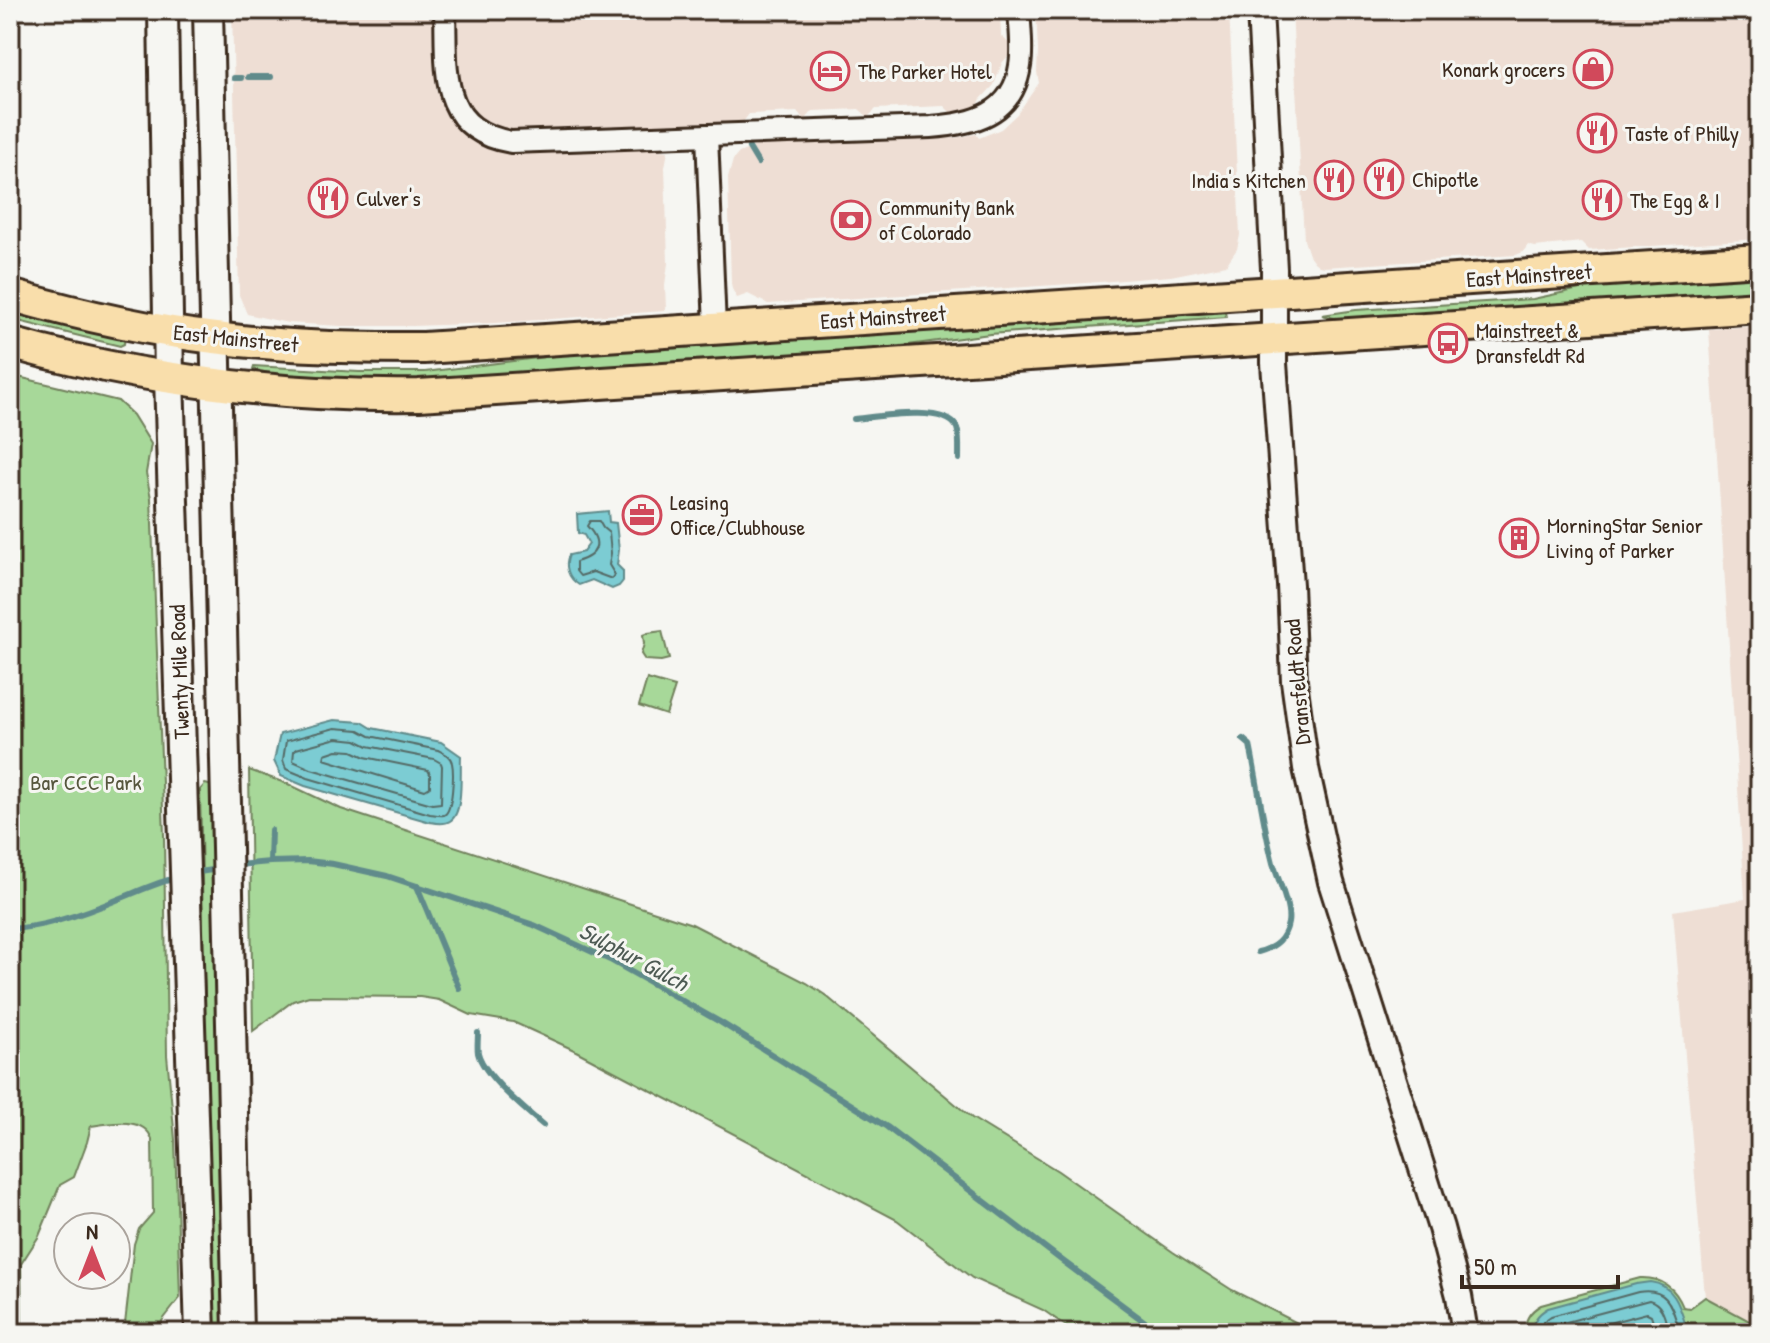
<svg xmlns="http://www.w3.org/2000/svg" width="1770" height="1343" font-family="'Patrick Hand',sans-serif">
	<rect width="100%" height="100%" fill="#f6f6f2"/>
	<filter id="ink" filterUnits="userSpaceOnUse"><feTurbulence type="fractalNoise" baseFrequency=".0125" numOctaves="2"/><feDisplacementMap in="SourceGraphic" scale="16" xChannelSelector="R" yChannelSelector="G"/><feConvolveMatrix kernelMatrix="1 2 1 2 8 2 1 2 1" color-interpolation-filters="sRGB"/></filter>
	<g filter="url(#ink)">
		<g fill="#eeded4">
			<polygon points="232,10 434,10 436,89 443,104 455,122 473,141 493,151 513,154 648,149 668,151 665,167 668,263 665,285 666,309 664,311 495,323 413,326 341,326 288,323 247,314 239,295"/>
			<polygon points="457,10 1000,10 1001,36 1009,43 1009,55 1002,63 994,85 981,99 978,105 970,110 959,113 952,114 944,106 876,109 868,117 859,109 813,111 805,120 797,112 749,114 743,122 514,131 500,129 485,122 473,111 464,98 458,75"/>
			<polygon points="1036,10 1229,10 1240,235 1237,249 1226,265 1171,276 1100,282 768,304 748,294 737,298 732,289 731,283 728,178 733,160 739,153 759,145 955,138 976,134 979,138 1001,129 1017,114 1039,83 1037,72 1038,51"/>
			<polygon points="1292,10 1760,10 1760,239 1589,250 1581,242 1535,247 1528,245 1523,252 1516,255 1324,267 1319,266 1314,262 1309,255 1304,240"/>
			<polygon points="1760,326 1760,1321 1753,1323 1705,1297 1673,911 1745,899 1709,329"/>
		</g>
		<g fill="#a7d899" stroke="#71815c" stroke-width="2">
			<polygon points="1760,273 1760,294 1347,321 1322,315 1356,310 1533,299 1603,284"/>
			<polygon points="10,309 125,337 124,344 120,346 10,319"/>
			<polygon points="1184,311 1225,312 1226,317 990,334 826,356 414,383 279,376 253,369 254,366 359,372 425,372 610,349"/>
			<path d="M10,375L118,401L133,415L151,444L146,473L151,498L164,835L167,1055L175,1140L180,1298L162,1321V1333H124L134,1244L139,1229L153,1213L152,1139C144,1116 110,1123 91,1126L87,1142L74,1177L60,1185L39,1236L21,1264L22,1333H10Z"/>
			<polygon points="662,631 669,659 661,661 645,660 641,654 644,644 643,635 648,633"/>
			<polygon points="647,679 675,687 666,715 639,706"/>
			<polygon points="249,770 288,784 341,809 692,924 807,983 825,995 972,1118 1058,1171 1173,1252 1232,1290 1317,1333 1076,1333 1043,1310 972,1278 897,1220 574,1050 535,1032 513,1022 471,1015 439,1000 420,997 309,996 293,1001 253,1031"/>
			<polygon points="205,784 213,786 226,1333 212,1333 200,790"/>
			<path d="M1640,1278C1661,1277 1675,1287 1683,1307L1690,1308L1705,1297L1753,1323L1760,1321V1333H1525C1524,1321 1530,1311 1541,1305Z"/>
		</g>
		<g fill="#7bccd3" stroke="#618b8b" stroke-width="2">
			<path d="M608,511L609,522L616,523L619,550L617,565L623,571V581L619,586L612,589L592,580L579,585C568,578 564,566 569,555L583,552L589,544L584,535L578,533L577,514Z"/>
			<path d="M334,720L362,722L372,728L441,742L461,756C460,772 464,813 450,821C444,825 436,823 430,822L305,786L281,776L274,761L280,734Z"/>
			<path d="M1650,1282C1677,1285 1681,1311 1688,1333H1532C1532,1322 1537,1314 1548,1308L1636,1284Z"/>
		</g>
		<g fill="none" stroke-linecap="round" stroke-linejoin="round">
			<g stroke="#556b66" stroke-width="2">
				<path d="M590,521H599L603,528L609,533L611,553L609,565L615,575L612,579L593,572L580,576L576,571V562C598,556 603,543 587,526Z"/>
				<path d="M335,728L359,730L370,736L438,750C444,753 451,756 452,763C454,772 453,811 444,815C443,816 432,814 430,814L308,778L286,769L283,760L286,741Z"/>
				<polygon points="337,738 356,740 368,746 434,759 441,763 442,766 441,803 432,804 311,769 293,761 294,751 296,749"/>
				<polygon points="337,750 352,751 365,757 428,770 430,774 430,787 425,790 324,759 325,754"/>
				<path d="M1539,1333L1544,1321L1551,1316L1638,1292C1670,1287 1672,1308 1680,1333"/>
				<path d="M1549,1333L1552,1327L1555,1325L1649,1300C1664,1304 1665,1320 1669,1333"/>
				<polyline points="1570,1333 1647,1313 1651,1315 1657,1333"/>
			</g>
			<g stroke="#618b8b" stroke-width="6">
				<polyline points="248,77 271,77"/>
				<polyline points="234,78 241,78"/>
				<polyline points="749,148 758,163"/>
				<path d="M854,419C875,417 947,404 957,428C960,437 959,450 959,459"/>
				<path d="M1243,739L1250,745C1258,784 1263,824 1273,863C1278,879 1291,908 1288,923C1285,940 1274,948 1258,952"/>
				<polyline points="270,862 271,830"/>
				<polyline points="237,865 270,862 308,861 333,864 387,876 534,925 610,960 720,1022 887,1127 1060,1259 1160,1333"/>
				<polyline points="193,873 218,869"/>
				<polyline points="417,886 459,988"/>
				<path d="M10,929C47,927 86,913 119,899C139,891 158,882 179,877"/>
				<path d="M478,1033C478,1039 477,1047 478,1053C483,1075 525,1110 543,1125"/>
			</g>
			<g stroke="#3b2a1e" stroke-width="26">
				<g id="minor">
					<path d="M445,10C447,68 437,129 511,142L931,127C972,124 1013,115 1020,66C1023,48 1020,28 1019,10"/>
					<polyline points="707,135 715,328"/>
				</g>
			</g>
			<g stroke="#3b2a1e" stroke-width="30">
				<polyline id="tertiary" points="1260,10 1274,269 1274,363 1290,585 1294,681 1306,768 1331,882 1441,1228 1459,1296 1465,1333"/>
			</g>
			<g stroke="#3b2a1e" stroke-width="34">
				<g id="secondary">
					<polyline points="163,10 169,378 200,1333"/>
					<polyline points="208,10 238,1333"/>
				</g>
			</g>
			<g stroke="#3b2a1e" stroke-width="36">
				<g id="primary">
					<path d="M10,295C77,314 145,330 215,338C284,347 354,348 424,348L1760,260"/>
					<path d="M10,343C143,380 281,397 419,395L1760,307"/>
				</g>
			</g>
			<use href="#minor" stroke="#f6f6f2" stroke-width="20"/>
			<use href="#tertiary" stroke="#f6f6f2" stroke-width="24"/>
			<use href="#secondary" stroke="#f6f6f2" stroke-width="28"/>
			<use href="#primary" stroke="#f9deab" stroke-width="30"/>
		</g>
	</g>
	<defs>
		<g id="shop-ring" transform="scale(2)"><circle r="9.5" fill="#f6f6f2" stroke="#d1495b" stroke-width="1.5"/><path d="M-5-2.5h2.3a2.7 3.5 0 0 1 5.4 0H5L5.5 6h-11ZM-1.5-2.5h3a1.5 2.3 0 0 0-3 0Z" fill="#d1495b"/></g>
		<g id="hotel-ring" transform="scale(2)"><circle r="9.5" fill="#f6f6f2" stroke="#d1495b" stroke-width="1.5"/><path d="M-6-4.5h1.5V1H6V5H4.5V3h-9V5H-6ZM-4 0a1.8 1.8 0 1 1 3.6 0ZM.5 0V-2.5h3Q6-2.5 6 0Z" fill="#d1495b"/></g>
		<g id="restaurant-ring" transform="scale(2)"><circle r="9.5" fill="#f6f6f2" stroke="#d1495b" stroke-width="1.5"/><path d="M-5-6h1v4h1v-4h1v4h1v-4h1v5L-1.5 .5V6h-2V.5L-5-1ZM5-6V6H3V1.5H1.5Q1.5-4 5-6Z" fill="#d1495b"/></g>
		<g id="bank-ring" transform="scale(2)"><circle r="9.5" fill="#f6f6f2" stroke="#d1495b" stroke-width="1.5"/><path d="M-6-4H6V4H-6ZM0-2.3a2.3 2.3 0 1 0 0 4.6a2.3 2.3 0 1 0 0-4.6Z" fill="#d1495b"/></g>
		<g id="bus-ring" transform="scale(2)"><circle r="9.5" fill="#f6f6f2" stroke="#d1495b" stroke-width="1.5"/><path d="M-5-6H5V4H4V6H2V4H-2V6H-4V4H-5ZM-3.5-4V0h7V-4ZM-3.5 1.2v1.5H-2V1.2ZM2 1.2v1.5H3.5V1.2Z" fill="#d1495b"/></g>
		<g id="office-ring" transform="scale(2)"><circle r="9.5" fill="#f6f6f2" stroke="#d1495b" stroke-width="1.5"/><path d="M-6-3h4V-5.5h4V-3h4V5H-6ZM-1-4.5V-3h2v-1.5ZM-6 0V1H6V0Z" fill="#d1495b"/></g>
		<g id="building-ring" transform="scale(2)"><circle r="9.5" fill="#f6f6f2" stroke="#d1495b" stroke-width="1.5"/><path d="M-4-6H4V6H1V3H-1V6H-4ZM-2.5-4.3h1.7v1.8h-1.7ZM.8-4.3h1.7v1.8H.8ZM-2.5-1h1.7V.8h-1.7ZM.8-1h1.7V.8H.8Z" fill="#d1495b"/></g>
	</defs>
	<g fill-rule="evenodd">
		<use href="#shop-ring" x="1593" y="69"/>
		<use href="#hotel-ring" x="830" y="71"/>
		<use href="#restaurant-ring" x="1597" y="133"/>
		<use href="#restaurant-ring" x="1384" y="179"/>
		<use href="#restaurant-ring" x="1334" y="180"/>
		<use href="#restaurant-ring" x="328" y="198"/>
		<use href="#restaurant-ring" x="1602" y="200"/>
		<use href="#bank-ring" x="851" y="220"/>
		<use href="#bus-ring" x="1448" y="343"/>
		<use href="#office-ring" x="642" y="515"/>
		<use href="#building-ring" x="1519" y="538"/>
	</g>
	<g text-anchor="middle" dominant-baseline="central" stroke-width="6" stroke-linejoin="round" paint-order="stroke">
		<g font-size="22" fill="#3b2a1e" stroke="#f6f6f2" text-anchor="start">
			<text x="1565" y="69" text-anchor="end">Konark grocers</text>
			<text x="858" y="71">The Parker Hotel</text>
			<text x="1625" y="133">Taste of Philly</text>
			<text x="1412" y="179">Chipotle</text>
			<text x="1306" y="180" text-anchor="end">India's Kitchen</text>
			<text x="356" y="198">Culver's</text>
			<text x="1630" y="200">The Egg &amp; I</text>
			<text x="879" y="207">Community Bank<tspan x="879" dy="25">of Colorado</tspan></text>
			<text x="1476" y="330">Mainstreet &amp;<tspan x="1476" dy="25">Dransfeldt Rd</tspan></text>
			<text x="670" y="502">Leasing<tspan x="670" dy="25">Office/Clubhouse</tspan></text>
			<text x="1547" y="525">MorningStar Senior<tspan x="1547" dy="25">Living of Parker</tspan></text>
		</g>
		<g font-size="22" fill="#3b2a1e" stroke="#f6f6f2">
			<text transform="translate(1529 275) rotate(-4)">East Mainstreet</text>
			<text transform="translate(883 317) rotate(-4)">East Mainstreet</text>
			<text transform="translate(236 338) rotate(6)">East Mainstreet</text>
			<text transform="translate(179 672) rotate(-92)">Twenty Mile Road</text>
			<text transform="translate(1297 682) rotate(-95)">Dransfeldt Road</text>
		</g>
		<g font-size="22" fill="#56563d" stroke="#f6f6f2">
			<text x="86" y="782">Bar CCC Park</text>
		</g>
		<g font-size="24" font-style="italic" fill="#4e5b54" stroke="#f6f6f2">
			<text transform="translate(634 956) rotate(28)">Sulphur Gulch</text>
		</g>
	</g>
	<rect width="1770" height="1343" fill="none" stroke="#f6f6f2" stroke-width="40"/>
	<rect x="20" y="20" width="1730" height="1303" fill="none" stroke="#3b2a1e" stroke-width="3" filter="url(#ink)"/>
	<g transform="translate(92 1251)"><circle r="38" fill="#f6f6f2" stroke="#aba49d" stroke-width="2"/>
	<path d="M0-6L14 30L0 20L-14 30Z" fill="#d1495b"/>
	<text y="-12" font-size="22" font-weight="bold" text-anchor="middle" fill="#3b2a1e">N</text>
	</g>
	<path d="M1462 1275v12h156v-12" fill="none" stroke="#3b2a1e" stroke-width="4"/>
	<text x="1474" y="1275" font-size="24" fill="#3b2a1e" stroke="#f6f6f2" stroke-width="6" paint-order="stroke">50 m</text>
</svg>
